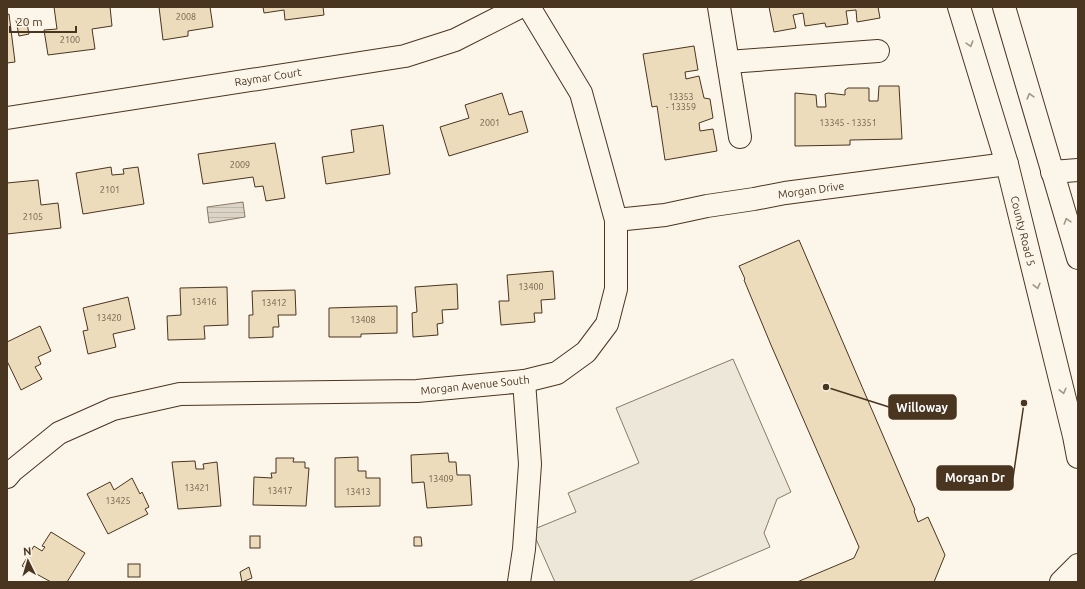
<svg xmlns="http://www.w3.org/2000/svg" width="1085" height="589" font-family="Ubuntu,sans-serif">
	<defs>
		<pattern id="water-rules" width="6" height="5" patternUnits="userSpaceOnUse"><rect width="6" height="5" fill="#dcd4c6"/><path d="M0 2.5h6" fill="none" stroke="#beb7aa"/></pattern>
	</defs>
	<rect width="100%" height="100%" fill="#fbf6e9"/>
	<polygon fill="#ede7d9" stroke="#887966" points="733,359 791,492 777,499 764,533 770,547 688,582 555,582 532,530 576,512 568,493 639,463 616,408"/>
	<polygon fill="url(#water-rules)" stroke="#887966" points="243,202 245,217 209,223 207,207"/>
	<g fill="#ecdcbc" stroke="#4a3520">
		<polygon points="54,7 110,7 112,26 92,29 95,49 48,55 44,30 57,29"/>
		<polygon points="159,7 210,7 213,27 188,31 188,36 163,40"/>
		<polygon points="263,7 323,7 324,15 285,20 284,10 264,13"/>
		<polygon points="769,7 878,7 880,18 857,22 856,10 846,11 848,24 826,27 825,23 805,26 803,13 793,15 796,28 774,32"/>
		<polygon points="9,14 15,62 7,63 7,15"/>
		<polygon points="26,18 29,34 19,36 16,20"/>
		<polygon points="694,46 698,70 685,72 686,79 699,76 704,98 710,99 713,118 699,123 700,131 713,129 717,151 665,160 657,106 652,107 643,54"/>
		<polygon points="879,86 899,86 902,139 850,140 850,145 795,146 795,93 816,95 817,107 826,107 825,94 828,93 845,95 845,90 848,88 869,88 869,101 878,101"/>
		<polygon points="502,93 509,115 522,111 528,132 449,156 440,127 469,118 465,105"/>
		<polygon points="383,125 390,174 326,184 322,157 354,152 351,130"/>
		<polygon points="275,143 285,198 266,201 263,186 255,187 253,177 203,184 198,154"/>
		<polygon points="111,167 112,175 124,174 123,169 138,167 144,204 83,214 76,173"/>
		<polygon points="38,180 41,205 58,203 61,228 7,234 7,183"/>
		<polygon points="799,240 915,510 914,511 918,522 928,517 945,555 934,582 797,582 854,558 859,547 771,345 744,280 745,279 739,266"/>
		<polygon points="553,271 555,299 541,300 542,313 534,313 535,322 501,325 499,301 509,301 507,275"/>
		<polygon points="457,284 458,309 442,310 443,323 437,324 438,335 413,337 412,313 417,312 415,287"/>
		<polygon points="227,287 228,325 204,326 205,339 168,340 167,316 181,315 180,288"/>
		<polygon points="295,290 296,315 278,315 279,327 273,327 273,337 249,338 249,315 253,315 252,291"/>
		<polygon points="128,297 135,329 113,334 116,347 88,354 83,331 88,330 83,308"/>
		<polygon points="397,306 397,333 361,334 361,337 329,337 329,308"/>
		<polygon points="40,326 51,351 38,357 41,364 35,367 42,379 21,390 7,361 7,342"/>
		<polygon points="448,453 449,462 456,462 457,475 470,475 472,505 427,508 424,482 412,483 411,455"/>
		<polygon points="358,457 358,471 366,471 366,478 380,478 380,506 335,507 335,458"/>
		<polygon points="276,458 294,458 293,462 305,462 305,468 309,468 306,506 253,505 254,477 272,478 271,473 276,473"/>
		<polygon points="195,461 196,469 204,469 203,464 217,462 221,506 178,509 172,462"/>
		<polygon points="132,478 140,494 142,492 149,507 145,509 148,514 108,534 87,494 110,482 114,490"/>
		<polygon points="51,532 85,553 67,582 51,582 22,566 34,546 42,551 45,547 42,546"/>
		<rect x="250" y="536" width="10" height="12"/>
		<polygon points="414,537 421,537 422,546 414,546"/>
		<rect x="128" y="564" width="12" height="13"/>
		<polygon points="249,567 252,578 242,582 240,572"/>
	</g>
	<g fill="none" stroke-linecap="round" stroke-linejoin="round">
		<g stroke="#4a3520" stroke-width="24">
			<g id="minor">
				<polyline points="719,7 740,137"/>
				<polyline points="728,62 878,51"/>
				<polyline points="7,118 405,56 455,40 520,7"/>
				<polyline points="1052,172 1078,170"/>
				<polyline points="616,220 665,215 707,206 754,199 785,193 1007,164"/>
				<polyline points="7,477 12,471 59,433 113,409 180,394 417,391 525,381 557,373 586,352 607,324 616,289 616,220 581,93 529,7"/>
				<polyline points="519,582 524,549 530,464 524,381"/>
				<polyline points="1061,582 1078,565"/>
			</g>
		</g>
		<g stroke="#4a3520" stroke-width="24">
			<g id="major">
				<polyline points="959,7 1007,164 1074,436 1078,457"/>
				<polyline points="1004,7 1078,258"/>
			</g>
		</g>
		<use href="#minor" stroke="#fbf6e9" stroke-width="22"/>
		<use href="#major" stroke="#fbf6e9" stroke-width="22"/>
	</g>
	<defs><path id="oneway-chevron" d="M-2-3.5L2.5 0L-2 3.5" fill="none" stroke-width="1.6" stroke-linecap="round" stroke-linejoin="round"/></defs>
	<g stroke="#a29684">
		<use href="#oneway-chevron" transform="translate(970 44) rotate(73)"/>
		<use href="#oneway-chevron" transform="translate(1030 96) rotate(-106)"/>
		<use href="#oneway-chevron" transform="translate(1067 221) rotate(-107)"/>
		<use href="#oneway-chevron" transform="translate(1037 286) rotate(76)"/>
		<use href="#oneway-chevron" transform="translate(1063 391) rotate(76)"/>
	</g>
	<g text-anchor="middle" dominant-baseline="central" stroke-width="3" stroke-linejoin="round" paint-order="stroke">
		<g font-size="9" fill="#725f47">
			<text x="186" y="17">2008</text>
			<text x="70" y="40">2100</text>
			<text x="681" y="97">13353<tspan x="681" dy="10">- 13359</tspan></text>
			<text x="490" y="123">2001</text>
			<text x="848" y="123">13345 - 13351</text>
			<text x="240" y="165">2009</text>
			<text x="110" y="190">2101</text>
			<text x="33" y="217">2105</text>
			<text x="531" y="287">13400</text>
			<text x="204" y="302">13416</text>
			<text x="274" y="303">13412</text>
			<text x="109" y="318">13420</text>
			<text x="363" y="320">13408</text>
			<text x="441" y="479">13409</text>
			<text x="197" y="488">13421</text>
			<text x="280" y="491">13417</text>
			<text x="358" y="492">13413</text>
			<text x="118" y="501">13425</text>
		</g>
		<g font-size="11" fill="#4a3520" stroke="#fbf6e9">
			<text transform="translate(268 77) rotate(-9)">Raymar Court</text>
			<text transform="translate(811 190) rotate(-8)">Morgan Drive</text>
			<text transform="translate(1023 231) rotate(76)">County Road 5</text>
			<text transform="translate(475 385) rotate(-6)">Morgan Avenue South</text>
		</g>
	</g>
	<path fill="none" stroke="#4a3520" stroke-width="1.5" d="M826 387L889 407M1024 403L1013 478"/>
	<g fill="#4a3520" stroke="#fbf6e9" stroke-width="1.5">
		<circle cx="826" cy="387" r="4"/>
		<circle cx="1024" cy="403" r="4"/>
	</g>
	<g fill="#4a3520" stroke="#4a3520" stroke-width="1.5">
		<rect x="889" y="395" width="67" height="24" rx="4"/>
		<rect x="937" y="466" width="76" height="24" rx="4"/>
	</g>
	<g font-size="12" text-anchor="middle" font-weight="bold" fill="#fff">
		<text x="922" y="412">Willoway</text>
		<text x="975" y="482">Morgan Dr</text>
	</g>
	<rect width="1085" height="589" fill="none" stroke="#4a3520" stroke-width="16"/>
	<g transform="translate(28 561) rotate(355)" stroke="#fbf6e9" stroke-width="3" paint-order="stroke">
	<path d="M0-3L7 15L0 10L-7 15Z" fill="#4a3520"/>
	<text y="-6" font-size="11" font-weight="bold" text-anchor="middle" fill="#4a3520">N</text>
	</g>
	<path d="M10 26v6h66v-6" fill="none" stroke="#4a3520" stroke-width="2"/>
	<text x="16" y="26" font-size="12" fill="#4a3520" stroke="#fbf6e9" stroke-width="3" paint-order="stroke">20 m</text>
</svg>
